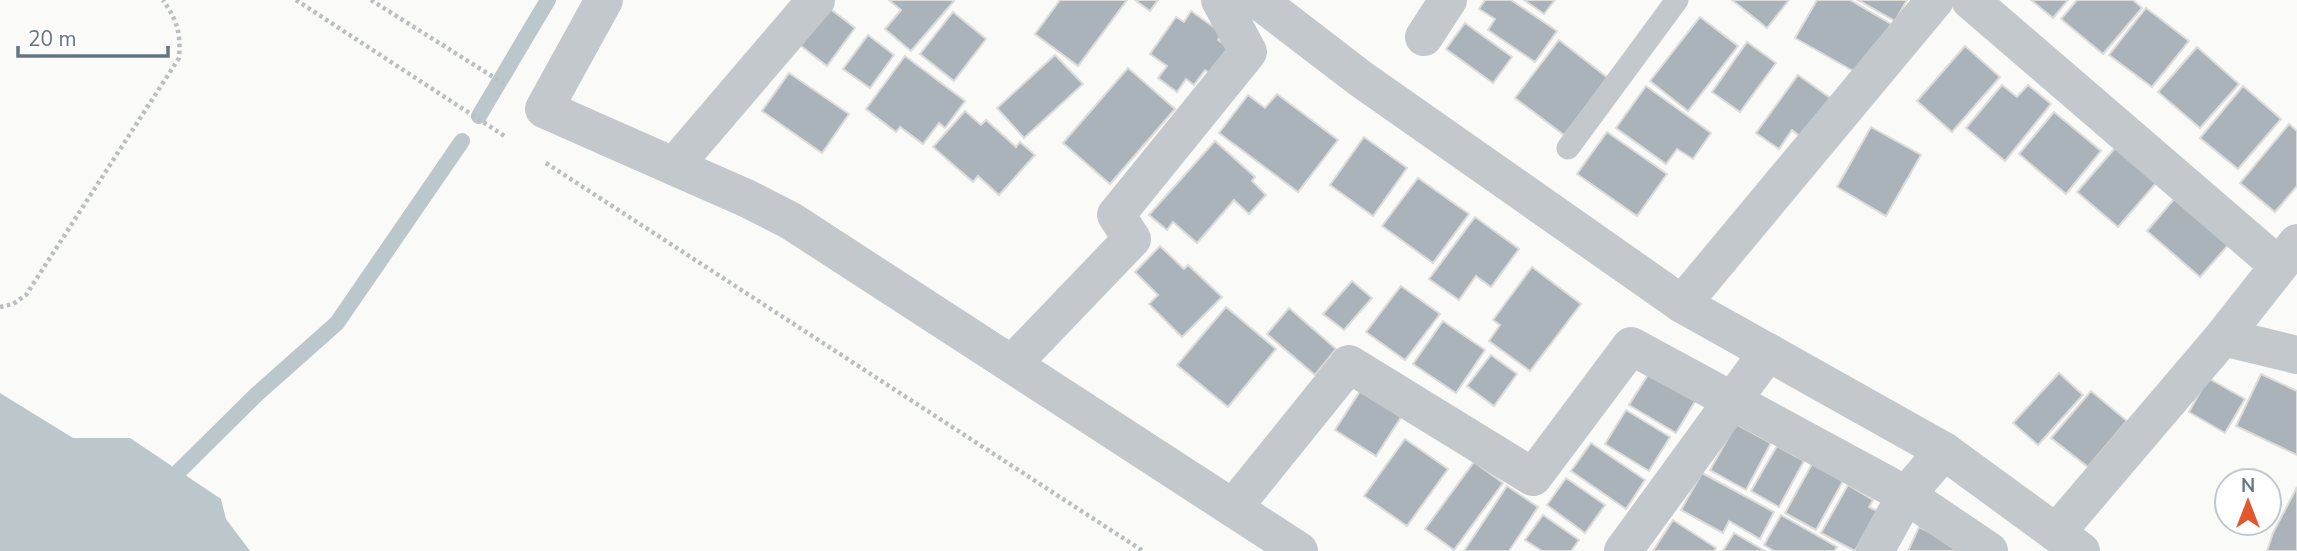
<svg xmlns="http://www.w3.org/2000/svg" width="2297" height="551" font-family="'Nunito Sans',sans-serif">
	<rect width="100%" height="100%" fill="#fafaf8"/>
	<polygon fill="#bbc7cb" points="0,393 73,438 130,438 221,499 226,519 250,551 0,551"/>
	<g fill="none" stroke-linecap="round" stroke-linejoin="round">
		<g stroke="#bbc7cb" stroke-width="16">
			<polyline points="479,116 548,0"/>
			<polyline points="166,484 257,394 337,323 462,141"/>
		</g>
	</g>
	<g fill="#aab3b9" stroke="#dcdcda" stroke-width="2">
		<polygon points="889,0 953,0 954,1 911,51 885,29 901,10"/>
		<polygon points="1060,0 1127,0 1078,66 1035,34"/>
		<polygon points="1135,0 1158,0 1150,11"/>
		<polygon points="1485,0 1511,0 1557,31 1535,62 1488,30 1495,19 1479,9"/>
		<polygon points="1524,0 1555,0 1544,14"/>
		<polygon points="1732,0 1789,0 1767,28"/>
		<polygon points="1817,0 1850,0 1891,24 1862,76 1795,38"/>
		<polygon points="1858,0 1907,0 1895,21"/>
		<polygon points="2031,0 2068,0 2053,18"/>
		<polygon points="2077,0 2133,0 2142,8 2103,54 2061,19"/>
		<polygon points="824,4 855,28 827,66 796,42"/>
		<polygon points="2146,8 2189,41 2152,87 2109,55"/>
		<polygon points="1191,11 1222,33 1218,40 1233,50 1214,76 1205,70 1194,85 1186,79 1177,92 1158,78 1167,66 1150,54 1176,17 1184,22"/>
		<polygon points="953,12 986,39 954,81 920,54"/>
		<polygon points="1700,17 1738,46 1688,111 1650,81"/>
		<polygon points="1465,23 1512,57 1493,83 1446,49"/>
		<polygon points="868,35 894,55 870,88 843,69"/>
		<polygon points="1559,40 1608,78 1564,135 1515,98"/>
		<polygon points="1747,42 1776,63 1740,112 1712,92"/>
		<polygon points="1965,46 2000,77 1952,132 1917,101"/>
		<polygon points="2197,47 2239,84 2200,128 2158,92"/>
		<polygon points="1055,55 1083,84 1024,138 997,108"/>
		<polygon points="905,56 965,101 945,128 939,123 923,144 900,127 896,132 866,109"/>
		<polygon points="1128,68 1175,109 1110,184 1063,143"/>
		<polygon points="789,73 849,114 822,153 762,111"/>
		<polygon points="1798,75 1833,100 1804,140 1792,130 1779,149 1756,133"/>
		<polygon points="2002,85 2017,97 2028,85 2051,104 2005,161 1966,128"/>
		<polygon points="1646,86 1711,133 1693,159 1677,149 1666,164 1616,128"/>
		<polygon points="2243,86 2281,119 2238,169 2200,138"/>
		<polygon points="1277,94 1338,140 1298,192 1219,133 1248,95 1265,108"/>
		<polygon points="965,111 981,125 986,120 1016,147 1020,142 1035,155 999,195 978,176 973,182 933,147"/>
		<polygon points="2054,112 2101,151 2066,194 2019,154"/>
		<polygon points="2289,124 2297,131 2297,186 2275,212 2240,183"/>
		<polygon points="1871,127 1921,155 1886,216 1837,187"/>
		<polygon points="1607,132 1667,174 1637,216 1577,174"/>
		<polygon points="1364,137 1407,168 1373,216 1330,185"/>
		<polygon points="1215,141 1255,177 1252,181 1266,195 1249,214 1234,200 1197,243 1173,222 1167,230 1149,215"/>
		<polygon points="2115,148 2157,182 2118,227 2077,192"/>
		<polygon points="1418,178 1469,214 1433,263 1382,226"/>
		<polygon points="2175,198 2229,244 2200,277 2147,231"/>
		<polygon points="1475,217 1519,249 1491,287 1476,276 1459,300 1429,279"/>
		<polygon points="1160,246 1184,269 1188,265 1222,297 1182,337 1149,304 1158,295 1135,272"/>
		<polygon points="1532,267 1581,304 1530,371 1489,341 1500,325 1493,320"/>
		<polygon points="1352,281 1372,298 1344,330 1323,314"/>
		<polygon points="1401,286 1440,314 1405,360 1366,332"/>
		<polygon points="1226,307 1276,349 1228,407 1177,365"/>
		<polygon points="1289,308 1336,349 1315,375 1267,334"/>
		<polygon points="1443,321 1485,350 1456,393 1413,364"/>
		<polygon points="1491,355 1517,374 1494,406 1467,386"/>
		<polygon points="1651,370 1697,398 1676,433 1629,405"/>
		<polygon points="2059,373 2083,395 2038,445 2013,423"/>
		<polygon points="2261,374 2297,391 2297,455 2236,426"/>
		<polygon points="2208,378 2245,399 2225,433 2189,412"/>
		<polygon points="1364,385 1405,411 1376,456 1335,430"/>
		<polygon points="2091,391 2127,421 2088,467 2051,438"/>
		<polygon points="1626,410 1670,437 1649,471 1605,444"/>
		<polygon points="1736,424 1771,443 1746,490 1710,470"/>
		<polygon points="1405,439 1448,469 1407,526 1364,496"/>
		<polygon points="1591,443 1645,480 1626,509 1571,471"/>
		<polygon points="1777,446 1804,461 1779,507 1751,491"/>
		<polygon points="1474,462 1503,483 1454,550 1425,529"/>
		<polygon points="1812,464 1843,481 1816,530 1785,513"/>
		<polygon points="1702,473 1774,512 1760,539 1729,521 1723,533 1681,510"/>
		<polygon points="1566,478 1605,505 1585,533 1547,505"/>
		<polygon points="1848,485 1873,500 1869,507 1877,511 1855,551 1821,533"/>
		<polygon points="1507,486 1538,507 1509,551 1464,551"/>
		<polygon points="2297,487 2297,551 2267,551 2273,533"/>
		<polygon points="1543,515 1579,540 1571,551 1542,551 1525,540"/>
		<polygon points="1781,515 1837,547 1834,551 1774,551 1764,545"/>
		<polygon points="1673,520 1716,548 1714,551 1653,551"/>
		<polygon points="1919,527 1960,547 1958,551 1908,551"/>
		<polygon points="1734,533 1765,551 1723,551"/>
	</g>
	<g fill="none" stroke-linecap="round" stroke-linejoin="round">
		<g stroke="#bbbfc2" stroke-width="4.5" stroke-dasharray="3.5 3.5" stroke-linecap="butt">
			<polyline points="296,0 506,137"/>
			<polyline points="371,0 506,85"/>
			<polyline points="546,163 1143,551"/>
			<path d="M0,307L13,304L26,295L179,58C181,33 177,20 163,0"/>
		</g>
		<polyline stroke="#c3c8cc" stroke-width="23" points="1568,148 1677,0"/>
		<g stroke="#c3c8cc" stroke-width="38">
			<polyline points="604,0 544,109 748,199 791,221 1299,551"/>
			<polyline points="1258,0 1361,79 1682,304 1944,451 2081,551"/>
			<polyline points="1970,0 2279,266"/>
			<polyline points="1424,37 1448,0"/>
			<polyline points="674,166 816,0"/>
			<polyline points="1682,304 1935,0"/>
			<polyline points="2223,337 2297,355"/>
			<polyline points="1012,364 1132,239 1116,215 1248,52 1220,0"/>
			<polyline points="1233,508 1349,364 1533,477 1631,346 1906,495 1989,551"/>
			<polyline points="2056,533 2223,337 2297,243"/>
			<polyline points="1623,551 1768,352"/>
			<polyline points="1875,551 1906,495 1944,451"/>
		</g>
	</g>
	<g transform="translate(2248 502)"><circle r="33" fill="#ffffff" stroke="#c1c8cd" stroke-width="2"/>
	<path d="M0-5L12 26L0 18L-12 26Z" fill="#e4572e"/>
	<text y="-10" font-size="19" font-weight="bold" text-anchor="middle" fill="#657683">N</text>
	</g>
	<path d="M18 46v10h150v-10" fill="none" stroke="#657683" stroke-width="3.5"/>
	<text x="28" y="46" font-size="21" fill="#657683" stroke="#ffffff" stroke-width="5" paint-order="stroke">20 m</text>
</svg>
